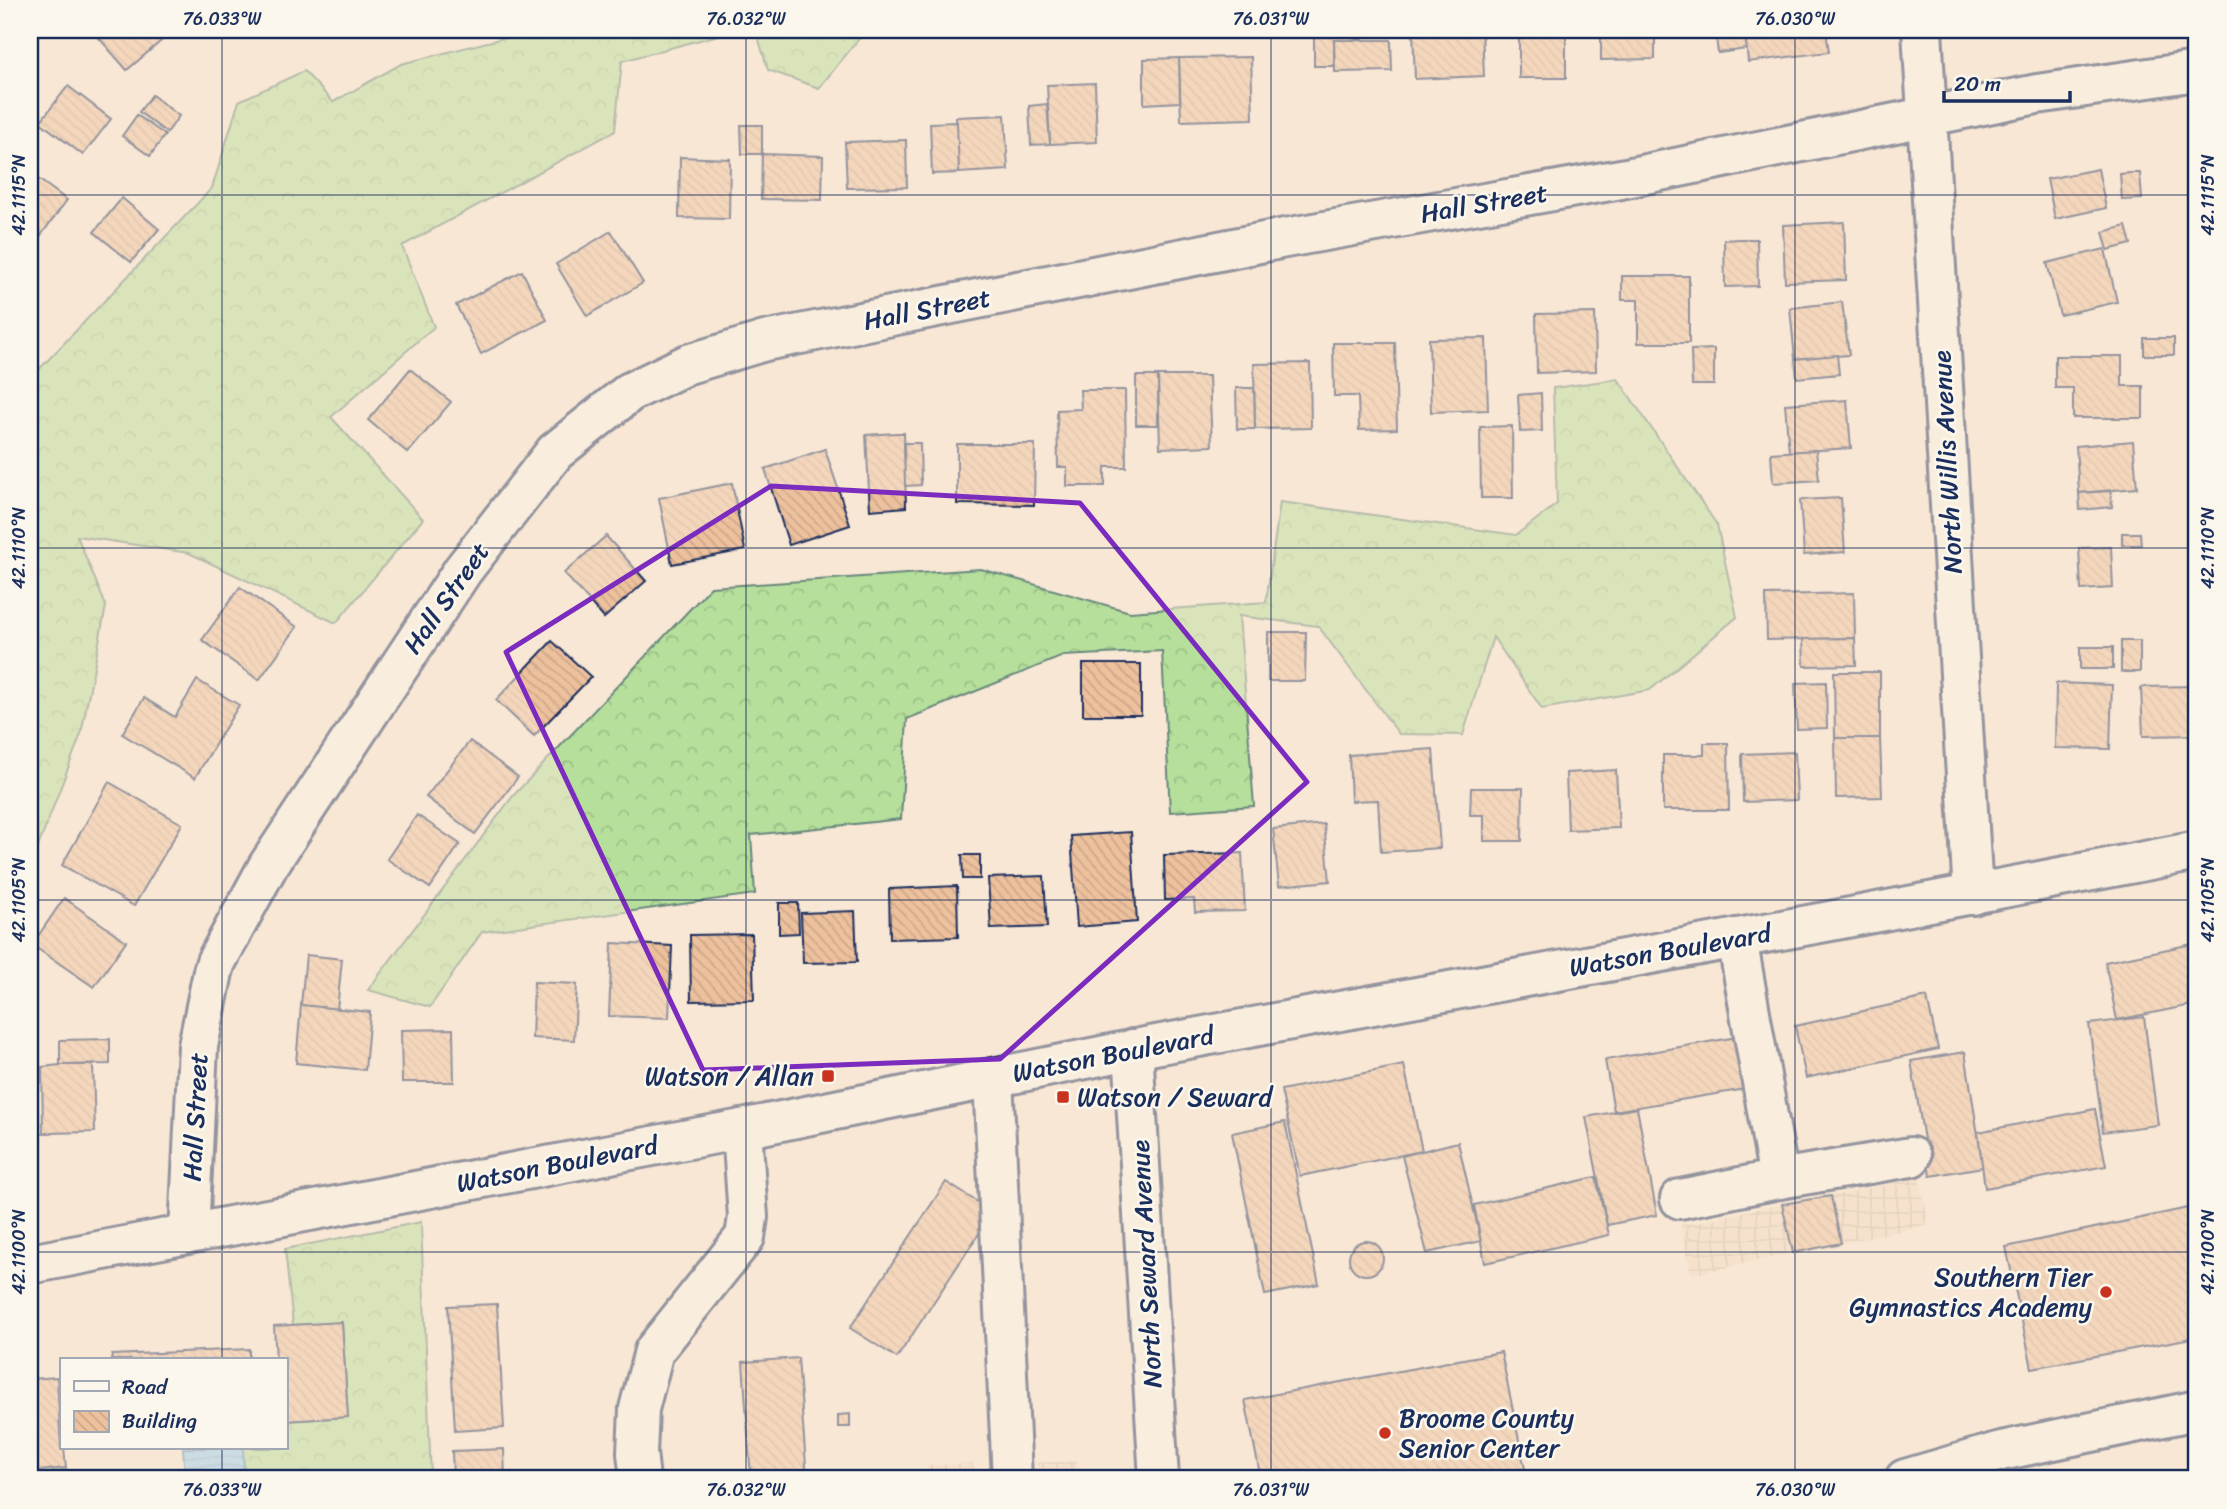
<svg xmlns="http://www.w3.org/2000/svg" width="2227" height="1509" font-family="Sriracha,sans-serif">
	<defs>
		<pattern id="industrial-grid" width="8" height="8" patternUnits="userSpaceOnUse" patternTransform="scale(1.75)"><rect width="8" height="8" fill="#f4dcc4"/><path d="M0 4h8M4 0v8" fill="none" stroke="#d1bdab"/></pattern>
		<pattern id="forest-crowns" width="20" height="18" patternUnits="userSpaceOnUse" patternTransform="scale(1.75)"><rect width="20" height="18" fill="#b6df9b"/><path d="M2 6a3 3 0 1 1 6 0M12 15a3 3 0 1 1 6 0" fill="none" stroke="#9cc088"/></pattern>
		<pattern id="water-rules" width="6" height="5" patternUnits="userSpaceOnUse" patternTransform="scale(1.75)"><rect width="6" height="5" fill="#97cff6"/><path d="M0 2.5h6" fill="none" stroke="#82b2d5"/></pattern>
		<pattern id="building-back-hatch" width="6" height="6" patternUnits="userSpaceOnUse" patternTransform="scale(1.75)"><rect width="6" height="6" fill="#eec19d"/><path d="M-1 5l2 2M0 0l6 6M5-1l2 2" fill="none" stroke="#cca68a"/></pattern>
	</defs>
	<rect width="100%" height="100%" fill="#f7e7d4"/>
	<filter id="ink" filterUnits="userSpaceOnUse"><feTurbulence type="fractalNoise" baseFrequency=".0143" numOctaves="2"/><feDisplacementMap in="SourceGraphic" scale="14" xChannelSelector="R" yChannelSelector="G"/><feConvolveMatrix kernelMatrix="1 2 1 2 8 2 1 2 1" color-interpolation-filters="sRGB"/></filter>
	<g filter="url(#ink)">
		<g fill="url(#industrial-grid)">
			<polygon points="1919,1178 1929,1225 1841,1243 1831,1196"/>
			<polygon points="1782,1204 1793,1253 1691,1275 1681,1225"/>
			<polygon points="1077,1461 1077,1479 1038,1479 1037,1463"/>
			<polygon points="973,1463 974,1479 927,1479 926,1466"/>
		</g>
		<g fill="url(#forest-crowns)" stroke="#68877c" stroke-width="2">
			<polygon points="535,30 737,30 622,61 615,131 402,246 434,327 331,417 423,519 336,623 189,553 77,536 106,606 81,734 30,868 30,379 212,188 239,101 304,71 333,102 401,64"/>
			<polygon points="756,30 866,30 819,88 768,70"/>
			<polygon points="1618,379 1717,525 1737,617 1650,690 1542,709 1493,637 1463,735 1399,734 1318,626 1239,616 1254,806 1170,812 1162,651 1063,656 907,719 901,819 751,835 755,894 482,932 430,1007 368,990 513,796 711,587 981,569 1130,612 1266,602 1280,502 1516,535 1557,504 1553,388"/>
			<polygon points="421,1222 431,1479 213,1479 244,1478 243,1448 285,1448 285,1421 348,1417 342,1323 293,1325 285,1249"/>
			<polygon points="66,1468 67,1479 30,1479 30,1472"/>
		</g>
		<polygon fill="url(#water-rules)" stroke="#658fb9" stroke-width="2" points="183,1448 243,1448 244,1478 185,1479"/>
		<g fill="url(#building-back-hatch)" stroke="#1b2f5e" stroke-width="2">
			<polygon points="92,30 174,30 127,70"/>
			<polygon points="1314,30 1359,30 1359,41 1334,40 1334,66 1314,66"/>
			<polygon points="1413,30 1482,30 1484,76 1415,79"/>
			<rect x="1519" y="30" width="47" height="48"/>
			<polygon points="1601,30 1655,30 1655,59 1601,60"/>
			<polygon points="1715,30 1745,30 1747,49 1718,53"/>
			<polygon points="1745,30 1826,30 1829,52 1748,62"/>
			<polygon points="1334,40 1391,40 1392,71 1335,72"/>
			<polygon points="1251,57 1253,119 1181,121 1179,58"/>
			<polygon points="1179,58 1180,102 1144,104 1144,59"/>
			<polygon points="1095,83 1097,142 1050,144 1047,85"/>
			<polygon points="68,86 111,119 83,155 40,122"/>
			<polygon points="152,95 179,116 167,133 139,112"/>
			<polygon points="1047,104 1050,144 1031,145 1029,106"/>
			<polygon points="137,115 165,135 150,156 122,136"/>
			<polygon points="1005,115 1008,170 959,173 956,117"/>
			<polygon points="957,122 959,173 932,174 930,123"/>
			<polygon points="741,125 762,125 762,154 742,154"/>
			<polygon points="906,140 907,187 847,188 845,142"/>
			<polygon points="762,154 823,156 822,200 761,199"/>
			<polygon points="680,157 730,159 729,219 679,218"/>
			<polygon points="2098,169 2106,208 2055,219 2047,179"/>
			<polygon points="2187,171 2197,171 2197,204 2188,204"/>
			<polygon points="30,173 67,200 30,250"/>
			<polygon points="2130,173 2140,173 2142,199 2122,200 2120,174"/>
			<polygon points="122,198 159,229 131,262 94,232"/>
			<polygon points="1844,222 1846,280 1785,282 1783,225"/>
			<polygon points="2126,226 2131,244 2108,250 2103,232"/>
			<polygon points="611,231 643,283 587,316 556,264"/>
			<polygon points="1739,239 1757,239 1758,286 1725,287 1724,240"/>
			<polygon points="2105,249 2117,302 2060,315 2047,263"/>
			<polygon points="522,271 547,320 481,354 456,305"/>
			<polygon points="1622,276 1689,276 1689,343 1638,343 1638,300 1622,300"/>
			<polygon points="1842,302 1849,355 1795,359 1790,308"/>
			<polygon points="1595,313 1596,371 1537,373 1536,314"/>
			<polygon points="1486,338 1488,410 1431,412 1429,339"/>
			<rect x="2144" y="338" width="30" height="17"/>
			<polygon points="1333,343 1395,343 1397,429 1359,430 1358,396 1334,396"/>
			<polygon points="1714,349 1714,385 1692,385 1691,350"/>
			<polygon points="1837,355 1839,374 1797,378 1795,359"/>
			<polygon points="2055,356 2122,356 2122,386 2143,386 2143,418 2073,418 2073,388 2055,388"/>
			<polygon points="1310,363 1311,428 1255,429 1254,364"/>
			<polygon points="410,369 451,402 408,453 368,420"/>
			<rect x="1136" y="376" width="22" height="49"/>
			<polygon points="1158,376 1209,376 1212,446 1160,448"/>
			<polygon points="1236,388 1254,388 1255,429 1237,429"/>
			<polygon points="1080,390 1125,390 1126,467 1105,467 1105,486 1067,486 1067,467 1058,467 1057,410 1081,409"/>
			<polygon points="1541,393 1542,431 1520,432 1518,395"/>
			<polygon points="1847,400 1851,448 1789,452 1785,404"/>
			<polygon points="1512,426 1513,498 1481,498 1480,427"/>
			<polygon points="896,433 904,433 906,507 870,510 866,435"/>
			<polygon points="2133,441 2137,488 2079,493 2076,446"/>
			<polygon points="904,443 920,443 921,485 905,486"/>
			<polygon points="957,444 1035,444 1034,505 957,504"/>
			<polygon points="825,449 850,525 789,545 765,469"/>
			<polygon points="1816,450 1819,480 1773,483 1771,453"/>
			<polygon points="732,483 745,550 672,564 659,498"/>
			<polygon points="2111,491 2112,507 2080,510 2079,493"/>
			<polygon points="1841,498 1845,552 1804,555 1800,500"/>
			<polygon points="2122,533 2140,533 2141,545 2122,545"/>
			<polygon points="606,536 646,581 604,618 564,573"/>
			<polygon points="2111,547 2113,588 2081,590 2079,548"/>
			<polygon points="240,587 297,627 259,680 202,640"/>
			<polygon points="1854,593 1855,638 1767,640 1766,595"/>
			<polygon points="1268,632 1306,632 1305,681 1268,681"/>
			<polygon points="1855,638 1856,665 1804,666 1803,639"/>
			<polygon points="552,641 591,677 534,736 496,700"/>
			<rect x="2121" y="641" width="19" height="31"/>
			<rect x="2080" y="647" width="33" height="22"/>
			<rect x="1083" y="664" width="58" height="51"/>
			<polygon points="1834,672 1880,672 1880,738 1835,738"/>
			<polygon points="197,680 239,705 195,778 122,734 144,698 175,717"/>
			<polygon points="1826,682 1827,728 1797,729 1795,683"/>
			<polygon points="2056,683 2112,685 2110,749 2055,748"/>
			<polygon points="2197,686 2197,735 2143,736 2141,687"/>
			<polygon points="1835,738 1880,738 1882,797 1836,798"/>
			<polygon points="470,741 518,777 475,834 426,797"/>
			<polygon points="1704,743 1728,743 1729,810 1663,810 1663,755 1704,755"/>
			<polygon points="1433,749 1440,848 1381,852 1378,800 1351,801 1349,755"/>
			<polygon points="1795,752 1797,800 1743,802 1742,754"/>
			<polygon points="1616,770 1619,828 1568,830 1566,773"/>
			<polygon points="109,782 182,824 134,906 62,865"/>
			<polygon points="1471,788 1523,788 1522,841 1484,841 1484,815 1470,815"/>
			<polygon points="417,815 460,844 430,888 387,859"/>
			<polygon points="1324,824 1330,881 1279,886 1273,829"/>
			<polygon points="1131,832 1137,922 1077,927 1071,836"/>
			<polygon points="1242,853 1245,911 1195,912 1194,899 1165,900 1164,855"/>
			<polygon points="962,855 980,855 980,879 963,879"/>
			<polygon points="1044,876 1047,927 991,929 988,878"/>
			<polygon points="957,886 958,937 890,939 889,889"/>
			<polygon points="64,898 126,941 94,987 32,945"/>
			<polygon points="779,903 798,903 799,933 779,934"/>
			<polygon points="855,911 857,962 803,963 801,913"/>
			<polygon points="752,934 754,1000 691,1001 690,935"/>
			<polygon points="612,943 672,946 669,1018 609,1016"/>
			<polygon points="2197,943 2197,1004 2117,1020 2105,962"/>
			<polygon points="306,955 342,959 337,1010 301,1005"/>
			<polygon points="534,982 577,984 574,1040 532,1038"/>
			<polygon points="1927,997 1938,1049 1806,1078 1795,1026"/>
			<polygon points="301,1005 370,1012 365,1070 296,1063"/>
			<polygon points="2144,1017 2158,1125 2103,1132 2089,1024"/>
			<polygon points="453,1029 454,1082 402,1082 401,1030"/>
			<polygon points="1737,1037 1746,1089 1614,1111 1605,1060"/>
			<polygon points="110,1039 110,1064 60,1065 60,1040"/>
			<polygon points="1965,1052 1983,1167 1930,1176 1911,1061"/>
			<polygon points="60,1065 93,1065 95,1132 43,1133 42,1067"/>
			<polygon points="1404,1065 1422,1151 1300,1176 1281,1090"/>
			<polygon points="1637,1108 1657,1215 1607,1225 1586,1117"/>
			<polygon points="2095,1109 2106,1166 1985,1188 1978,1132"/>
			<polygon points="1285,1122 1319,1284 1265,1295 1232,1133"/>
			<polygon points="1458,1142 1481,1241 1427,1253 1402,1156"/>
			<polygon points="1596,1177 1609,1235 1485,1263 1474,1205"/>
			<polygon points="946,1182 993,1212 897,1358 850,1328"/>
			<polygon points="1831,1196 1841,1243 1793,1253 1782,1204"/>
			<polygon points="2197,1206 2197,1337 2032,1368 2006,1247"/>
			<circle cx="1366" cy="1258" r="17"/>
			<polygon points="497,1304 504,1428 455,1431 448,1306"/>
			<polygon points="342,1322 348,1417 285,1421 285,1360 276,1360 274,1326"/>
			<polygon points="249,1349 249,1360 111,1360 112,1355"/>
			<polygon points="1501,1352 1527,1479 1261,1479 1245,1400"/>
			<polygon points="798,1358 807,1479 751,1479 743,1362"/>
			<polygon points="57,1377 61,1448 64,1448 66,1468 30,1472 30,1379"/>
			<polygon points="850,1414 850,1427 838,1427 838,1415"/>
			<polygon points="504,1449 505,1479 453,1479 452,1451"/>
		</g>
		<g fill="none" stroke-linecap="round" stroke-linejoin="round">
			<g stroke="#1b2f5e" stroke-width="44">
				<g id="minor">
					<polyline points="1922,30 1973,895"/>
					<polyline points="1737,938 1779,1179 1911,1157"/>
					<polyline points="1133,1049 1159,1479"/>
					<polyline points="993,1078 1012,1479"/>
					<polyline points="1680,1199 1779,1179"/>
					<polyline points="189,1233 198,1046 213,972 216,962 268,866 463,570 555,452 630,392 688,364 765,341 1285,238 1621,179 2037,94 2197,71"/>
					<polyline points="30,1264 742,1129 1150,1046 1825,922 2197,851"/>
					<polyline points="640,1479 637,1453 639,1409 654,1351 745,1237 748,1217 742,1129"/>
					<polyline points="1905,1479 2001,1451 2197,1410"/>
				</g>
			</g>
			<use href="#minor" stroke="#fbf7ec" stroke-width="38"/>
		</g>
	</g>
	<path d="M0 0H2227V1509H0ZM771,486L1080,503L1307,782L1000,1059L703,1070L506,652Z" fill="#f7e7d4" fill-opacity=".55" fill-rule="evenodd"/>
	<path fill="none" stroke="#7b2cbf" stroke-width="5" stroke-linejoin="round" d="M771,486L1080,503L1307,782L1000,1059L703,1070L506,652Z"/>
	<path fill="none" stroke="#1b2f5e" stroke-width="2" stroke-opacity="0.45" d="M222,30V1360M746,30V1479M1271,30V1479M1795,30V1479M30,195H2197M30,548H2197M30,900H2197M30,1252H2197M222,1448V1479"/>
	<g fill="#c8321e" stroke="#fbf7ec" stroke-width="2.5">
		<rect x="821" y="1069" width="14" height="14" rx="3.5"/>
		<rect x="1056" y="1090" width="14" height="14" rx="3.5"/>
		<circle cx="2106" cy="1292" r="7"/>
		<circle cx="1385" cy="1433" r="7"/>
	</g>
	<g text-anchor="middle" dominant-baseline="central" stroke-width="5" stroke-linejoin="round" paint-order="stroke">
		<g font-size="26" fill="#1b2f5e" stroke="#fbf7ec">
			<text transform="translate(1484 203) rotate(-10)">Hall Street</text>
			<text transform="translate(927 309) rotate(-11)">Hall Street</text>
			<text transform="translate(1947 462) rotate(-93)">North Willis Avenue</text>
			<text transform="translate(446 598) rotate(-55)">Hall Street</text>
			<text transform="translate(1670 950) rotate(-10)">Watson Boulevard</text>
			<text transform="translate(1113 1054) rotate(-11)">Watson Boulevard</text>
			<text transform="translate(195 1117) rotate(-87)">Hall Street</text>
			<text transform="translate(557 1164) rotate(-11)">Watson Boulevard</text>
			<text transform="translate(1146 1264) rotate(-93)">North Seward Avenue</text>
		</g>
		<g font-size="26" fill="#1b2f5e" stroke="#fbf7ec" text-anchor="end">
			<text x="814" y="1076">Watson / Allan</text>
			<text x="1077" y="1097" text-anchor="start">Watson / Seward</text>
			<text x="2092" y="1277">Southern Tier<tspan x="2092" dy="30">Gymnastics Academy</tspan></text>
			<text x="1399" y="1418" text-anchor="start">Broome County<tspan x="1399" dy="30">Senior Center</tspan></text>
		</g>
	</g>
	<rect width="2227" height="1509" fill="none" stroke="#fbf7ec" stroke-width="77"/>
	<rect x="60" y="1358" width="228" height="91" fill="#fbf7ec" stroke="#a1a7b3" stroke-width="2"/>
	<rect x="74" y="1381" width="35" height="10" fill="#fbf7ec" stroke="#a1a7b3" stroke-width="2"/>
	<text x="122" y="1394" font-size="21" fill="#1b2f5e">Road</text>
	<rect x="74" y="1411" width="35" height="21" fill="url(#building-back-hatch)" stroke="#a1a7b3" stroke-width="2"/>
	<text x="122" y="1428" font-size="21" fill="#1b2f5e">Building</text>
	<path d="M1944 91v10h126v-10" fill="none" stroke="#1b2f5e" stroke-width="3.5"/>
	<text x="1954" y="91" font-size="21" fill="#1b2f5e" stroke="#fbf7ec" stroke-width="5" paint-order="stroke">20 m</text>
	<rect x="38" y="38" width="2150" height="1432" fill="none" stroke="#1b2f5e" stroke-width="2.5"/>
	<g font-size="18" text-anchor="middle" fill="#1b2f5e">
		<text x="222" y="25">76.033°W</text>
		<text x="746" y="25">76.032°W</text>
		<text x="1271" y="25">76.031°W</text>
		<text x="1795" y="25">76.030°W</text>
		<text transform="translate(19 195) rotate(-90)" y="6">42.1115°N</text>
		<text transform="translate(2208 195) rotate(-90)" y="6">42.1115°N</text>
		<text transform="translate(19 548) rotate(-90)" y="6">42.1110°N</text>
		<text transform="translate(2208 548) rotate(-90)" y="6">42.1110°N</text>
		<text transform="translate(19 900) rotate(-90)" y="6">42.1105°N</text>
		<text transform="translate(2208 900) rotate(-90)" y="6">42.1105°N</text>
		<text transform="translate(19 1252) rotate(-90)" y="6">42.1100°N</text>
		<text transform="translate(2208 1252) rotate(-90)" y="6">42.1100°N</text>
		<text x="222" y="1496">76.033°W</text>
		<text x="746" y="1496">76.032°W</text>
		<text x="1271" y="1496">76.031°W</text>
		<text x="1795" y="1496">76.030°W</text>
	</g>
</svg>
